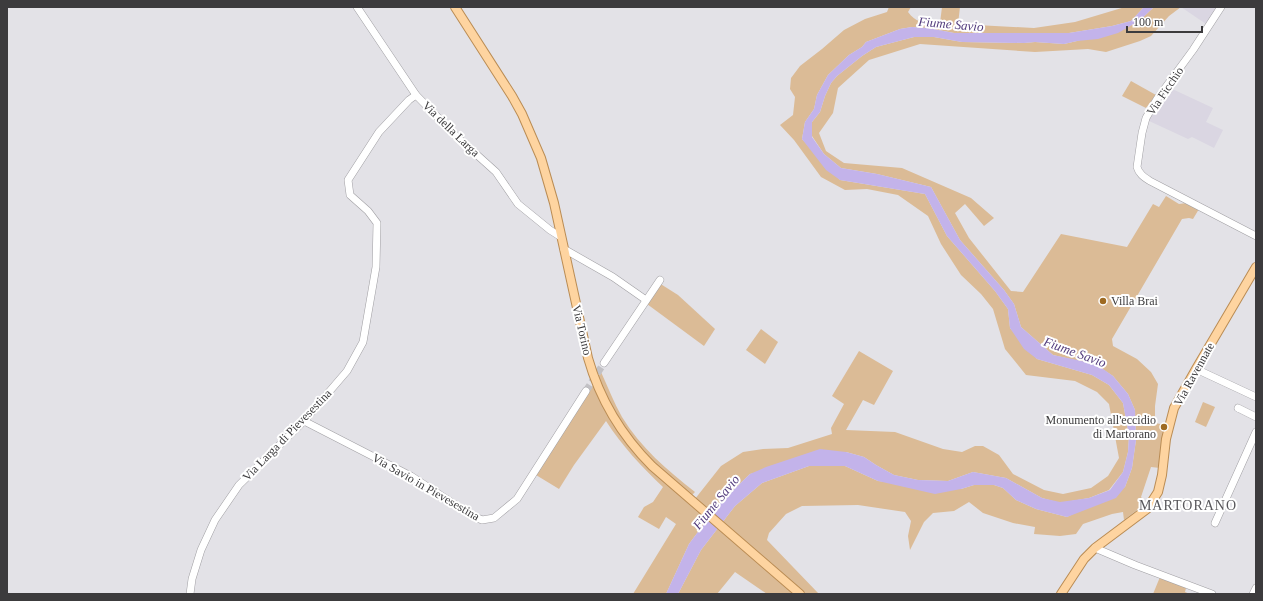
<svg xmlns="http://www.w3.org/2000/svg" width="1263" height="601" font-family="Georgia,serif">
	<rect width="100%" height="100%" fill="#e3e2e7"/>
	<g fill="#dad6e2">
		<polygon points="1181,7 1220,7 1209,26"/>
		<polygon points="1168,87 1213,108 1206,122 1223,130 1214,148 1192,137 1188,139 1147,120"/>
	</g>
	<g fill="#dbbb96">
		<path d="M889,7H911L908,12C917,24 925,23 940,23L942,7H960L958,24L1034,28L1075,22L1125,7H1144L1131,21L1112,26L1069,33H954L928,28L912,27L900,29L866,42L862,47L849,55L828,75L817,95L814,109L805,122L802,139L840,180L925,194L947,236L995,291L1008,309L1010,328L1037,359L1092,375L1109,385L1123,403L1129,436L1128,452L1123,472L1109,490L1089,498L1060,503L1042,498L1006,478L973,472L948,481L918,480L894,475L876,465L864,457L846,452L750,474L718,505L689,544L666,594H633L676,524L666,517L659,529L638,517L644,507L653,502L663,487C642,467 622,446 606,421L574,465L559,489L536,475L564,428L594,384L608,414L691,504L721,466L743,452L763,449L788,448L832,434L831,428L844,404L832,396L859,351L893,371L874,405L863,400L846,430L895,432L943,449L962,452L975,446H983L999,455L1013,474L1044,490L1063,494L1091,488L1108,476L1119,458L1109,404L1097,392L1075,381L1026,375L1005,349L993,309L981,294L961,275L941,244L928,216L898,195L867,189L845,190L821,177L794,140L780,125L793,115L795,97L790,89L791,78L800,66L822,49L844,30L865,19L887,12Z"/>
		<polygon points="1154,7 1181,7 1169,16 1151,36 1140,41 1106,52 1088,49 1035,52 920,44 869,60 838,88 833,113 819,133 826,151 844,163 902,168 971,198 994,218 984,226 965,204 955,213 969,238 1011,291 1023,292 1061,234 1127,247 1153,204 1159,207 1166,196 1179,204 1187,203 1199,209 1193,219 1189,218 1182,219 1112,339 1113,346 1137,359 1151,372 1158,384 1155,406 1155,423 1166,425 1160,468 1151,467 1141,497 1146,503 1124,520 1123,512 1112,514 1083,524 1076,534 1060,536 1034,534 1035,527 1013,523 983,513 969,502 954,511 933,513 924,522 910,550 908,536 911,521 905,512 858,505 802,506 786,514 769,533 767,540 819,594 767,594 735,572 717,594 678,594 701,550 735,506 762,483 809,466 845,466 878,481 961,489 974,485 994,485 1003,488 1016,500 1036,509 1067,517 1125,487 1132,468 1136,440 1135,410 1128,394 1113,376 1096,365 1053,355 1021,327 1014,304 1004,290 960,240 931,187 877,174 841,168 824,154 812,136 812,122 820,112 825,96 831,83 837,76 862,56 876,47 914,37 934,37 962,42 1024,43 1035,42 1064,44 1077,41 1139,21"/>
		<polygon points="1131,81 1156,95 1146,108 1122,96"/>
		<polygon points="659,283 678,295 715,329 704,346 647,304"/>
		<polygon points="761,329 778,342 765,364 746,350"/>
		<path d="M601,372C608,387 614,403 622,417C641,448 667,470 695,492L692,495C674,480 656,466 641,449C622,428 609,403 598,377Z"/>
		<polygon points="1203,402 1215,407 1206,427 1195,422"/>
		<polygon points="1160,577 1186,588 1185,592 1190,594 1153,594"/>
	</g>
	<polygon fill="#c3b3ea" points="1144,7 1154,7 1139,21 1118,33 1098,39 1077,41 1064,44 1035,42 1024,43 962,42 934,37 914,37 876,47 862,56 837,76 831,83 825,96 820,112 812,122 812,137 824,154 841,168 877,174 931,187 960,240 1004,290 1014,304 1021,327 1053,355 1096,364 1113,376 1128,394 1135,410 1136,440 1132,468 1125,487 1116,498 1067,517 1036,509 1016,500 1003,488 994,485 974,485 961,489 935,494 878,481 845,466 809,466 762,483 735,506 701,550 678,594 666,594 689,544 718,505 750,474 766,467 820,449 846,452 864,457 876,465 894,475 918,480 948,481 973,472 1006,478 1042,498 1060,502 1089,498 1110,490 1123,472 1128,452 1129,436 1123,403 1109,385 1092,375 1037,359 1024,349 1010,328 1008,309 995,291 947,236 925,194 840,180 826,170 802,139 805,122 814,109 817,95 828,75 849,55 862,47 866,42 900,29 912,27 928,28 954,33 1069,33 1112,26 1131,21"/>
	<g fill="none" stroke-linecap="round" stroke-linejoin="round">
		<polyline stroke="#c2c1c5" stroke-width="7" stroke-dasharray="7 3.5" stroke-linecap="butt" points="586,391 604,363"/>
		<g stroke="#a09fa3" stroke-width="8">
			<g id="minor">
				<polyline points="357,7 416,95 456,136 496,172 518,204 550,230 561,237"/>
				<path d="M1221,7L1193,50L1157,99L1146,118L1142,133L1137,167C1139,174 1144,177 1150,181L1256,236"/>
				<polyline points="564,249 613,277 646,300"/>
				<polyline points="604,363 660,280"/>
				<polyline points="1196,369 1256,397"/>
				<polyline points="1238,408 1256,417"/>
				<polyline points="304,421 411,476 471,515 482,520 494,518 517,499 586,391"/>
				<polyline points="1215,523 1256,432"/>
				<polyline points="1095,548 1135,565 1212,594"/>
				<polyline points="190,594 192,579 201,550 215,520 239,485 304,421 347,371 363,342 376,267 377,223 368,211 350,195 348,180 379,132 409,100 416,95"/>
				<polyline points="1253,594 1256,588"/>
			</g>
		</g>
		<g stroke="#ba8c54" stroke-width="10">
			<g id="major">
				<path d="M455,7L512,96L522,114L541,158L554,203L588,358C600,400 621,435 652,466L800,594"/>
				<polyline points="1061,594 1084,559 1095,548 1147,509 1158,492 1162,475 1166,439 1174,408 1196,369 1256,267"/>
			</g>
		</g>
		<use href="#minor" stroke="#fff" stroke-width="7"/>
		<use href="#major" stroke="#fed4a0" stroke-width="8"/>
	</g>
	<g fill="#9e6a22" stroke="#fff" stroke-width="1.5">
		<circle cx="1103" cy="301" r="4"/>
		<circle cx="1164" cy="427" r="4"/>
	</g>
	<g text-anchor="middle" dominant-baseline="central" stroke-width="4" stroke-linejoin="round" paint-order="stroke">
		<g font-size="12" fill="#3c3b3d" stroke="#fff">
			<text transform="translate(1165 91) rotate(-56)">Via Ficchio</text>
			<text transform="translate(451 129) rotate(44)">Via della Larga</text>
			<text transform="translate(582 330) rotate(77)">Via Torino</text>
			<text transform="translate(1194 374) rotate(-61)">Via Ravennate</text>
			<text transform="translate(287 435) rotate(-46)">Via Larga di Pievesestina</text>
			<text transform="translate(426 487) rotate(30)">Via Savio in Pievesestina</text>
		</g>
		<g font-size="12" fill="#3c3b3d" stroke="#fff" text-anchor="start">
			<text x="1111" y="301">Villa Brai</text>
			<text x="1156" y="420" text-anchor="end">Monumento all'eccidio<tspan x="1156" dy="14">di Martorano</tspan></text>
		</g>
		<g font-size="13" font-style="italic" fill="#513a7c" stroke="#fff">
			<text transform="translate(951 24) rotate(5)">Fiume Savio</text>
			<text transform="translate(1075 352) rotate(20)">Fiume Savio</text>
			<text transform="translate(716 502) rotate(-51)">Fiume Savio</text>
		</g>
		<g font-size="14" letter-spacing="1" fill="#57565a" stroke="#fff">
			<text x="1188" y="505">MARTORANO</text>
		</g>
	</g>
	<rect width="1263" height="601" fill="none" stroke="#3c3b3d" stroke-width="16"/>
	<path d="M1127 26v6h75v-6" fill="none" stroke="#3c3b3d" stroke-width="2"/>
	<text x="1133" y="26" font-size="12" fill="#3c3b3d" stroke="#ffffff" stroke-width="3" paint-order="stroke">100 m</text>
</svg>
